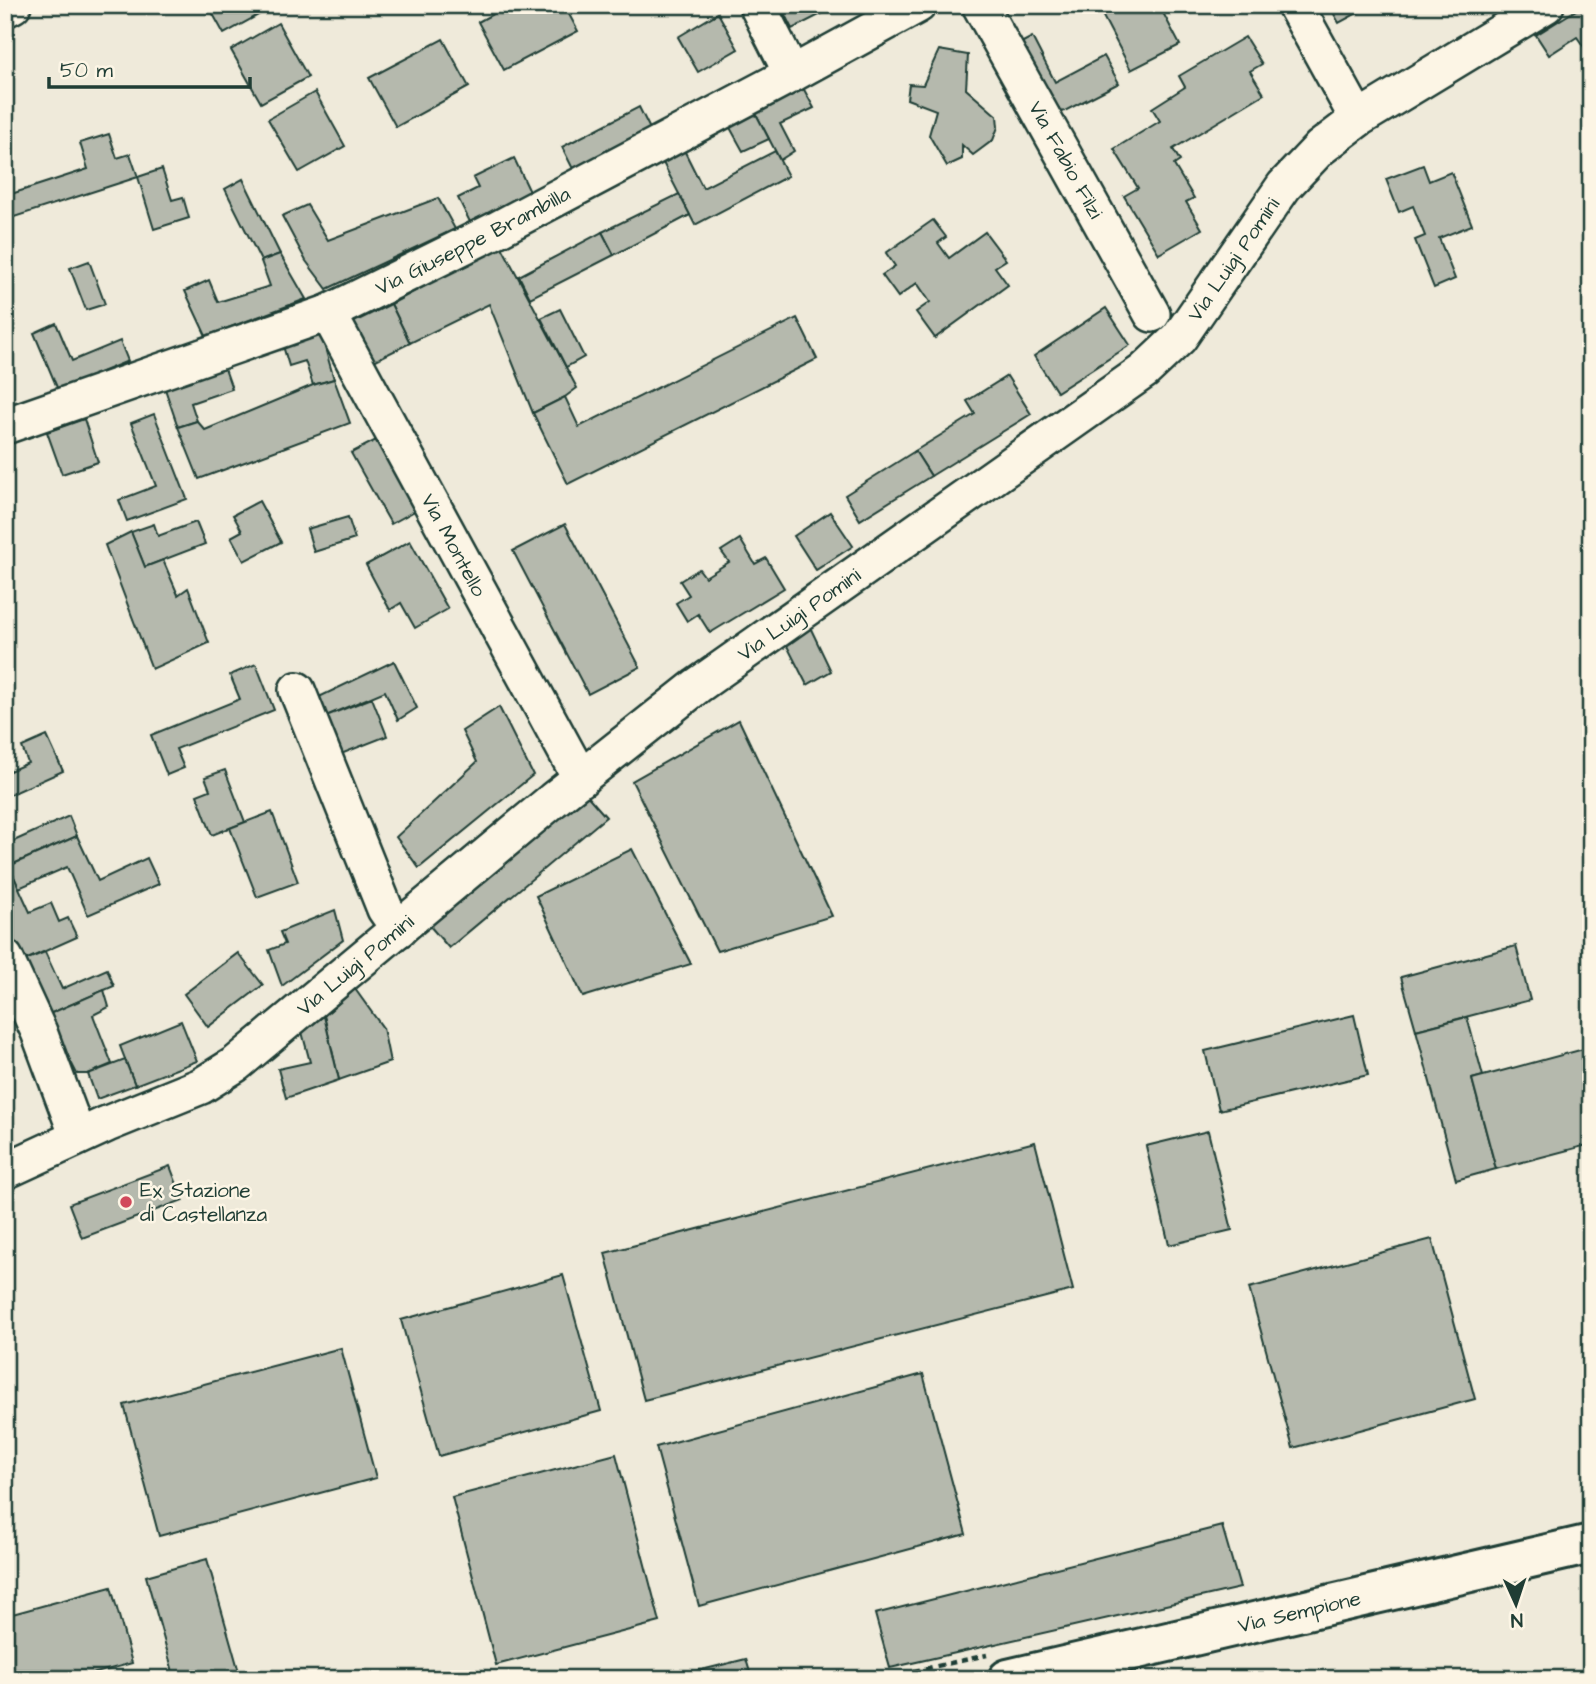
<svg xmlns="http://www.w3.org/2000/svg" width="1596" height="1684" font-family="'Architects Daughter',sans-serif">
	<rect width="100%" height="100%" fill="#efeada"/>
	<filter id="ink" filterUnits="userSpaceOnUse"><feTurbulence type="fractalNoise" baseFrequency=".0143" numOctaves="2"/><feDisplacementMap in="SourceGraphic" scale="14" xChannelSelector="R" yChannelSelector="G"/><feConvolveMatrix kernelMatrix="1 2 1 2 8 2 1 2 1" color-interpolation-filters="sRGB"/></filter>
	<g filter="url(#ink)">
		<g fill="#b5b9ad" stroke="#1f3d34" stroke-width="2">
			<polygon points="208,5 269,5 271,8 224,34"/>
			<polygon points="509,5 564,5 578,31 504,70 478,22"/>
			<polygon points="780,5 839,5 792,29"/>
			<polygon points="1097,5 1133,5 1134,8 1140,5 1159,5 1180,45 1131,70"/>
			<polygon points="1329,5 1372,5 1339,23"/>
			<polygon points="1584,5 1591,14 1591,43 1584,47 1577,37 1549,55 1536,35"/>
			<polygon points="718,13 738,49 698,72 678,37"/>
			<polygon points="278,23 308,77 261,103 231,50"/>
			<polygon points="1032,37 1055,82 1104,56 1119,83 1059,114 1021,43"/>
			<polygon points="1245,37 1262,64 1250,71 1264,94 1173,149 1180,161 1174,165 1194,198 1186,202 1202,229 1159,254 1124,196 1138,188 1114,149 1160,121 1152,108 1185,87 1179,76"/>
			<polygon points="443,39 469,87 396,127 369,78"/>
			<polygon points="939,50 968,55 966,89 997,116 998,127 993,140 973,155 962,145 962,159 947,166 929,135 936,110 907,99 909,84 923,85"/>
			<polygon points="801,84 814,108 780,124 794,151 780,160 754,110"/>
			<polygon points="315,92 345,146 299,172 268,119"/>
			<polygon points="639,107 651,131 574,171 562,147"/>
			<polygon points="754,110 769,139 743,151 728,124"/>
			<polygon points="109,134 117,158 130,154 138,177 5,220 5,196 88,169 80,143"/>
			<polygon points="683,148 703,188 775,151 788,176 695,225 661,159"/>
			<polygon points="514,158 531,194 470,222 458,198 478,188 473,178"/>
			<polygon points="1423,165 1429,181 1451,172 1472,225 1439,238 1455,279 1434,288 1415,240 1425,236 1413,206 1399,212 1386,179"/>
			<polygon points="162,169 172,200 183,197 189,218 154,229 138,177"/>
			<polygon points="243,179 280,254 261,261 225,189"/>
			<polygon points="679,194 690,215 614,255 602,232"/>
			<polygon points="438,198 455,229 327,289 306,261 282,216 307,205 328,240"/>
			<polygon points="933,220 946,237 938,243 949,258 985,232 1006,260 995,267 1008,285 935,338 916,312 930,302 917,283 898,297 882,275 895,266 886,253"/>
			<polygon points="602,232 614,255 530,298 519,276"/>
			<polygon points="501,245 577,388 565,397 533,413 489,304 410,343 391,304"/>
			<polygon points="280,254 306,299 206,336 185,291 209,280 218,302 270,286 261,261"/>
			<polygon points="89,261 105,304 86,310 70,268"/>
			<polygon points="391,304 410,343 372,362 352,323"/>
			<polygon points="1106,308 1130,345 1057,392 1034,356"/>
			<polygon points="560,309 584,357 566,367 541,318"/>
			<polygon points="797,318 817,359 568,484 533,413 565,397 579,427"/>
			<polygon points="56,323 72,361 120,341 128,361 58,390 34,333"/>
			<polygon points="321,334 334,379 313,385 305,361 289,366 283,346"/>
			<polygon points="224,366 232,389 191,403 197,421 178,427 164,386"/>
			<polygon points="1007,376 1031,414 931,476 915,451 975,414 967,401"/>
			<polygon points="334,379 350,423 199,479 178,427 197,421 205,430 313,385"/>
			<polygon points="154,414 187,499 127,521 119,500 156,486 131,423"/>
			<polygon points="84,419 98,462 62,474 47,432"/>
			<polygon points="378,439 418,509 391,524 351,453"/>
			<polygon points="915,451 931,476 860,520 845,495"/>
			<polygon points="259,501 281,542 244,561 231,537 242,531 233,515"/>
			<polygon points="830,512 853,546 816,570 794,536"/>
			<polygon points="348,517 355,539 314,552 307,529"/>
			<polygon points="196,522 205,544 145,567 131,532 154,524 158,536"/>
			<polygon points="565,524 640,667 588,694 513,551"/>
			<polygon points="131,532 145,567 163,560 178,595 188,588 209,643 152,669 105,545"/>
			<polygon points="740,539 755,564 766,558 784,588 710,633 698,614 687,621 676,603 689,595 680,581 699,569 705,577 729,562 721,551"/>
			<polygon points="410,541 448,609 415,628 401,603 390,610 366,565"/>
			<polygon points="809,625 831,671 807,685 784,640"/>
			<polygon points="394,661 417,708 398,720 385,691 326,716 319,697"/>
			<polygon points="256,664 274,710 176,749 184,768 167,775 151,735 240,699 230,675"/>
			<polygon points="372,698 387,736 341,754 326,716"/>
			<polygon points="499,707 533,775 419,868 396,837 477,762 462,731"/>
			<polygon points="739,720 832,916 717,951 632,781"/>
			<polygon points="47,736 63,771 5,797 5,773 28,763 22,747"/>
			<polygon points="225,770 245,822 212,835 197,795 210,790 205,777"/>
			<polygon points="585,793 606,817 449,948 429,925"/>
			<polygon points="272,812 298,882 257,897 230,828"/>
			<polygon points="69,816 77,836 9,866 5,857 5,845"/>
			<polygon points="77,836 98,881 147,858 159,884 88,915 67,867 19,888 9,866"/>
			<polygon points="632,849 691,964 583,997 536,896"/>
			<polygon points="9,866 30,912 51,903 59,922 68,918 77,937 23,961 5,922 5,868"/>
			<polygon points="335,910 343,940 282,986 269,950 285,944 280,932"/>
			<polygon points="1516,946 1530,1000 1416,1030 1401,977"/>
			<polygon points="45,952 62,989 107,969 114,986 47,1015 23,961"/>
			<polygon points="238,953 263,985 208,1027 184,994"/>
			<polygon points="355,989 383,1028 390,1062 339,1080 324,1016"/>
			<polygon points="104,990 109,1007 93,1015 112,1064 88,1074 77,1074 47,1015"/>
			<polygon points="1354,1015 1368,1075 1219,1110 1205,1051"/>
			<polygon points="324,1016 339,1080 286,1098 278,1069 310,1062 302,1032"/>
			<polygon points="1467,1017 1483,1076 1472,1079 1496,1169 1456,1180 1416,1030"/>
			<polygon points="181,1021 197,1061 135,1085 120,1046"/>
			<polygon points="1591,1047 1591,1144 1496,1169 1472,1079"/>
			<polygon points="125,1060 135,1085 97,1099 88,1074"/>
			<polygon points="1208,1131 1232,1230 1169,1245 1146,1146"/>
			<polygon points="1035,1142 1073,1290 644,1400 605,1253"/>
			<polygon points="170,1166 183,1200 82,1238 69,1204"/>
			<polygon points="1432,1239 1475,1399 1293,1448 1249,1288"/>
			<polygon points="563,1275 601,1411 439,1456 401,1320"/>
			<polygon points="341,1348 376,1478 159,1536 124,1405"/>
			<polygon points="923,1374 966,1534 699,1606 656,1447"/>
			<polygon points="616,1454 660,1622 496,1665 452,1497"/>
			<polygon points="1222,1526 1240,1588 890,1668 875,1614"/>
			<polygon points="207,1559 241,1679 175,1679 146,1576"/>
			<polygon points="111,1587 132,1663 74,1679 5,1679 5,1616"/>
			<polygon points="746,1659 752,1679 665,1679"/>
		</g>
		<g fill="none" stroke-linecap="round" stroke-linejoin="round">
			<g stroke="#1f3d34" stroke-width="40">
				<g id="minor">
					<polyline points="757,5 792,74"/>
					<path id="s1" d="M980,5L1152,314"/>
					<polyline points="1295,5 1358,119"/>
					<polyline points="5,9 13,5"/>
					<path id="s2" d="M328,313L581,779"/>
					<path id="s3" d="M5,426L328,313L496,230L792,74L918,5"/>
					<polyline points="297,690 385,909 399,929"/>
					<polyline points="5,958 39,1032 78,1137"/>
					<path id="s4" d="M5,1171L107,1124L201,1086L236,1064L553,800L697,686L1144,371L1179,338L1284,186L1320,148L1358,119L1546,5"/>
				</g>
			</g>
			<g stroke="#1f3d34" stroke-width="44">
				<g id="major">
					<path id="s5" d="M1008,1679L1591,1544"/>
				</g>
			</g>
			<polyline stroke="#1f3d34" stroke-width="4.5" stroke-dasharray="7 5" stroke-linecap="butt" points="878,1679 987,1655"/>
			<use href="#minor" stroke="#fcf5e5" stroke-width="35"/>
			<use href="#major" stroke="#fcf5e5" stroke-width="38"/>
		</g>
	</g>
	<circle fill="#d1495b" stroke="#fcf5e5" stroke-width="2.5" cx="126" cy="1202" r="7"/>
	<g text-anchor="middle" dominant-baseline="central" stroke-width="5" stroke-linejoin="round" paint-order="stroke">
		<g font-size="21" fill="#1f3d34" stroke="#fcf5e5">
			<text stroke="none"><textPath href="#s1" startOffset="177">Via Fabio Filzi</textPath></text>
			<text stroke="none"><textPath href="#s3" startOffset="504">Via Giuseppe Brambilla</textPath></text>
			<text stroke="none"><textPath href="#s4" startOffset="1542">Via Luigi Pomini</textPath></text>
			<text stroke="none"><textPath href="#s2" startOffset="264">Via Montello</textPath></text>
			<text stroke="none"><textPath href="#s4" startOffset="976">Via Luigi Pomini</textPath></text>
			<text stroke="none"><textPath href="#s4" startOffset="410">Via Luigi Pomini</textPath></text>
			<text stroke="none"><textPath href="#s5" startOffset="299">Via Sempione</textPath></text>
		</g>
		<g font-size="21" fill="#1f3d34" stroke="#fcf5e5" text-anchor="start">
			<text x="140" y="1190">Ex Stazione<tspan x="140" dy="24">di Castellanza</tspan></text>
		</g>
	</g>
	<rect width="1596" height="1684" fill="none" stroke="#fcf5e5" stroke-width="28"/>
	<rect x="14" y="14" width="1568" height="1656" fill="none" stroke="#1f3d34" stroke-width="2.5" filter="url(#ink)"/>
	<g transform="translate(1516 1604) rotate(177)" stroke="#fcf5e5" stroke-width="5" paint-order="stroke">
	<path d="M0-5L12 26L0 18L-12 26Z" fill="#1f3d34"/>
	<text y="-10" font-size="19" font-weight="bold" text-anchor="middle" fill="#1f3d34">N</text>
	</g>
	<path d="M49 77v10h201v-10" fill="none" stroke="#1f3d34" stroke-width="3.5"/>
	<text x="60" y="77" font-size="21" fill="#1f3d34" stroke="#fcf5e5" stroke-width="5" paint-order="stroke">50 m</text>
</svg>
